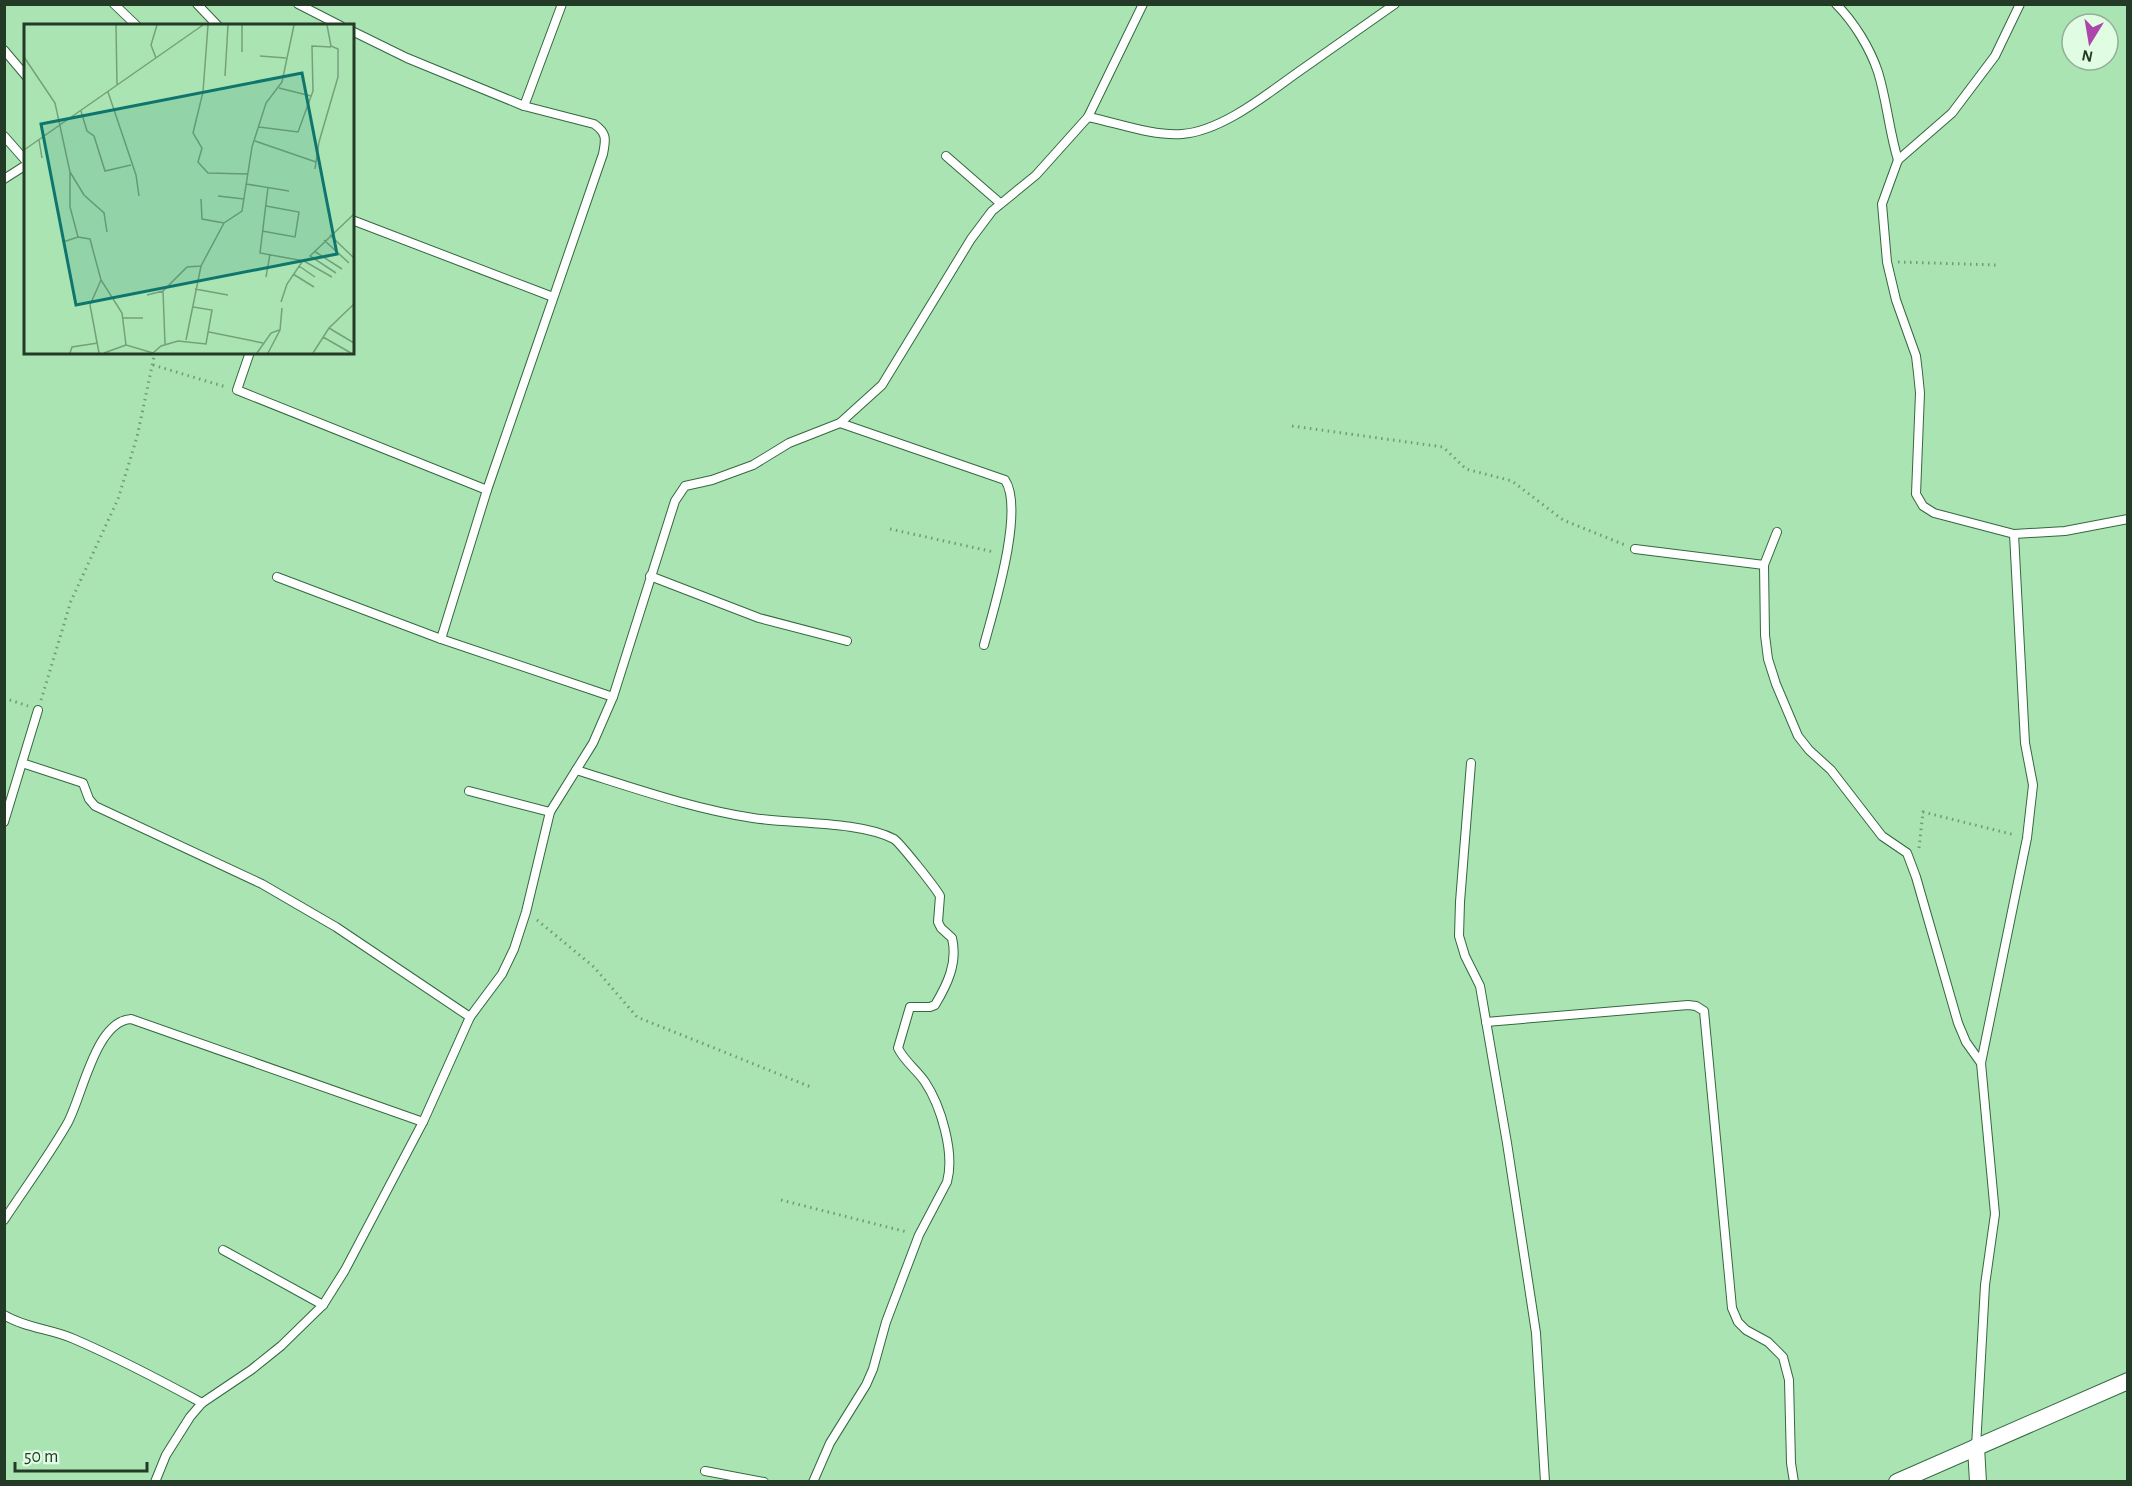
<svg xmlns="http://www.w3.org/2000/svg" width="2132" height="1486" font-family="'Alegreya Sans',sans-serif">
	<rect width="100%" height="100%" fill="#aae4b3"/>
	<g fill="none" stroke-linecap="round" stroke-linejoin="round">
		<g stroke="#33693e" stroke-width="10">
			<g id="service">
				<polyline points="114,4 137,26"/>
				<polyline points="197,4 218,26"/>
				<polyline points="298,4 341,26"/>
				<path d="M1836,4C1854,22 1870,48 1878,72C1887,101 1889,131 1898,160"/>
				<polyline points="2020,4 1995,56 1952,113 1898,160 1882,204 1887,262 1896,300 1916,356 1918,373 1920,393 1916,494 1923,506 1934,513 2014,534 2065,531 2128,519"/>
				<path d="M352,31L407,58L524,106L594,124C607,133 606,139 603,154L487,490L441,639"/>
				<polyline points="4,50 26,76"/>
				<polyline points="524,106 562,4"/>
				<path d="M1088,117C1118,123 1151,136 1182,134C1223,131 1268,93 1301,70C1332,48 1364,26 1395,4"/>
				<polyline points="4,136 26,161"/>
				<polyline points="946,156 1000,203"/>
				<polyline points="4,179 26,165"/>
				<polyline points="352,220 553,297"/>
				<polyline points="250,352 237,390 487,490"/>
				<path d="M840,423L1005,480C1025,510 993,611 984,645"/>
				<polyline points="1777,532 1764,565 1765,635 1768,659 1776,684 1798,736 1809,750 1831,770 1882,836 1907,853 1916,877 1958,1023 1966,1042 1981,1063"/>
				<polyline points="1635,549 1764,565"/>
				<polyline points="650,576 759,618 847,641"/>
				<polyline points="277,577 441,639 613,697"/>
				<polyline points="22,763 83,783 89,799 95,806 262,884 336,927 470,1017"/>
				<polyline points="1471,763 1460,902 1459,936 1465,956 1480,986 1507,1143 1536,1333 1545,1482"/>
				<path d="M576,770C634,788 693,809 753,818C792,824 860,821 894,839C900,843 935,887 940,896L938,922L941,928L952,938C958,963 947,985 935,1005L930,1007H910L898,1048C904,1061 917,1070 925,1082C941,1106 955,1153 947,1182L919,1235L886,1322L873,1369L866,1385L830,1443L813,1482"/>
				<polyline points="469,791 550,812"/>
				<polyline points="4,822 38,710"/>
				<polyline points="1486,1022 1688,1005 1696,1006 1704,1011 1732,1308 1738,1322 1746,1330 1768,1342 1783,1357 1789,1380 1791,1463 1794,1482"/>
				<path d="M4,1220C25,1188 48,1157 67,1124C82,1098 95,1021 131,1019L423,1122"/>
				<polyline points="223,1250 323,1305"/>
				<path d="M4,1315C25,1328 52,1329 74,1339C118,1358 160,1380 202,1403"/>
				<polyline points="1976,1447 1985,1285 1995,1214 1981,1063 2027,838 2033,785 2025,743 2014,534"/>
				<polyline points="705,1471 764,1482"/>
				<polyline points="155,1482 166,1455 190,1417 202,1403 251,1370 281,1346 323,1305 345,1270 423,1122 470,1017 502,974 514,949 526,912 550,812 593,743 613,697 675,501 685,486 712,480 753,465 789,443 840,423 882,385 971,239 992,211 1036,175 1088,117 1143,4"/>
			</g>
		</g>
		<g stroke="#33693e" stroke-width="18">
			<g id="minor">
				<polyline points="1976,1447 1978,1482"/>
				<polyline points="1897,1482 2128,1381"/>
			</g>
		</g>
		<g stroke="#709b77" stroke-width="3" stroke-dasharray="1.5 4.5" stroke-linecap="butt">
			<polyline points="1898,262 1998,265"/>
			<polyline points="153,365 226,387"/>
			<polyline points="1292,426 1443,447 1466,469 1512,481 1563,520 1625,545"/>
			<polyline points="890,529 994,552"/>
			<polyline points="4,698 28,706"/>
			<polyline points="41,700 71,601 118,499 137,437 155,352"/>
			<polyline points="1919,848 1923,812 2015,835"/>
			<polyline points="537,920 594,967 637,1017 811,1087"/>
			<polyline points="781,1200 907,1232"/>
		</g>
		<use href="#service" stroke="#fff" stroke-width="8"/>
		<use href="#minor" stroke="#fff" stroke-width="16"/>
	</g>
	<g transform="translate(24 24)">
		<rect width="330" height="330" fill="#aae4b3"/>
		<path fill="none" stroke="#74a07b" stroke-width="1.5" d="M92,1L93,61M184,1L179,68L169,109L178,124L174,138L184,149L224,150M218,1V28M236,32L262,34M0,33L31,79L46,148V183L54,213M132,34L127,21L133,1M201,52L204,1M255,64L287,72M84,68L112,151L115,172M57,87L63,107L70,112L81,147L107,141M235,103L274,108L289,67L288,22L307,23M15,116L18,134M231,117L292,138M0,126L179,1M291,145L295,118L314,53V25L307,22L303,1M46,148L60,171L80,189L83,208M222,160L265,167M244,163L236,229L280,237L308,253M194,172L220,175M177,175L178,195L200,199M238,207L271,213L275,188L242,182M306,211L330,234M300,216L325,239M39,218L54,213L66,215L77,256L98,289L102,321L129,329M290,227L318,245M275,242L291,253M312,249L286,232L330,190M269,250L290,263M242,253L246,230M171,265L204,271M139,267L141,320M123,271L139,267L163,243L177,242M257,278L263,260L278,238M99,294H119M305,304L330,319M185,308L239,319M299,313L327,329M162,316L177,242L200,199L218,187L228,123L242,79L258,58L270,1M46,329L48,323L74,319M75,329L66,281L77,256M80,329L102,321M129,329L137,322L154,317L182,320L188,286L169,283M233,329L247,309L255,306M244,329L256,306L258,284M289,329L305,304L330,280"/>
		<path fill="#0f766e" fill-opacity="0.15" stroke="#0f766e" stroke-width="3" d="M278,49L313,230L52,281L17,100Z"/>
		<rect width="330" height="330" fill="none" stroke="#233a27" stroke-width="3"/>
	</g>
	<rect width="2132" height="1486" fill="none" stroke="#233a27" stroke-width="12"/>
	<g transform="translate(2090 42) rotate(191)"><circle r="28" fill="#e0fde4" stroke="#94af98" stroke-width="1.5"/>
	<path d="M0-4.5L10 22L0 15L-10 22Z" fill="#ad46aa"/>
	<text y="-9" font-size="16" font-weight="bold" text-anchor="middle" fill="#233a27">N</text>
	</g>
	<path d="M15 1462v9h132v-9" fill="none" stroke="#233a27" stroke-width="3"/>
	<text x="24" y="1462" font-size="18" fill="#233a27" stroke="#e0fde4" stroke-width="4.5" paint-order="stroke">50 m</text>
</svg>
